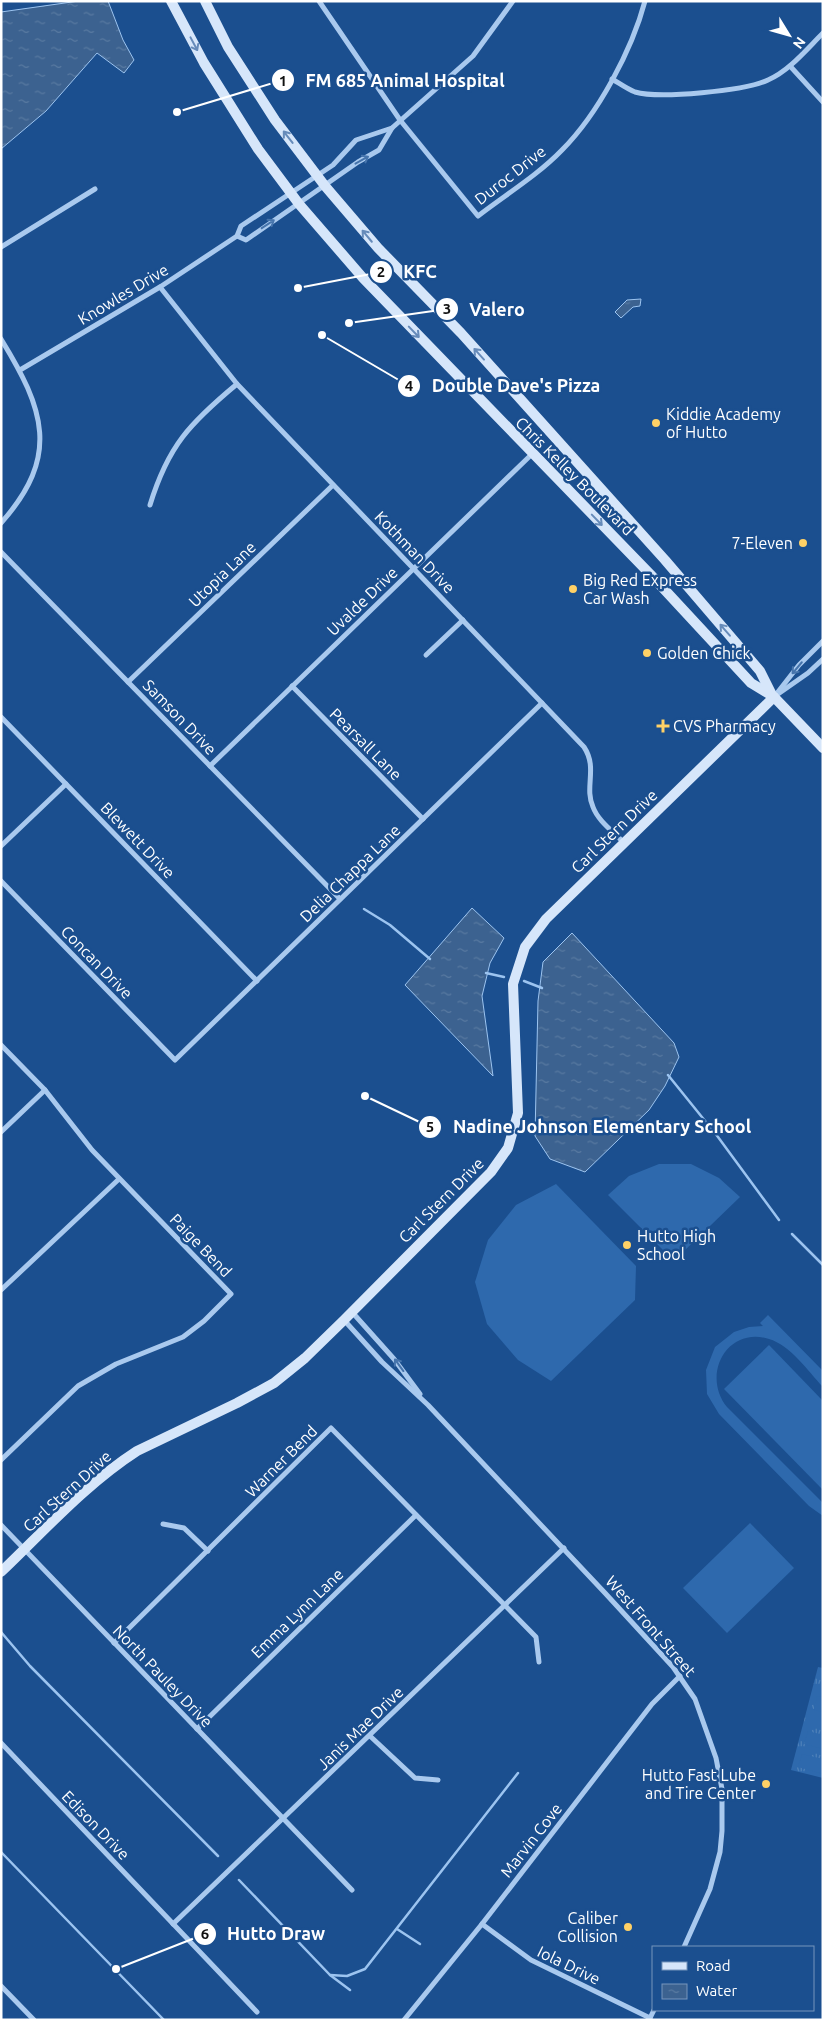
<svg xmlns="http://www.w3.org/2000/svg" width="824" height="2021" font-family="Ubuntu,sans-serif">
	<defs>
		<pattern id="park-tufts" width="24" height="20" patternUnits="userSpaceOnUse" patternTransform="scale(1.25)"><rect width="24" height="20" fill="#2e69ad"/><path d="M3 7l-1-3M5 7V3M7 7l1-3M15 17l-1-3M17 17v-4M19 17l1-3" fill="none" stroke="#4d80b9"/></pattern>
		<pattern id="water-ripples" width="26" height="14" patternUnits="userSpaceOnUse" patternTransform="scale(1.25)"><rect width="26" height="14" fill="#3c6290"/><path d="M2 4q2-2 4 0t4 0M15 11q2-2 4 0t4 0" fill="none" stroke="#597aa1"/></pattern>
	</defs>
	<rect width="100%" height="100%" fill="#1b4f8f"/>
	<polygon fill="url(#park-tufts)" points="818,1667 823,1668 823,1778 791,1770"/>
	<g fill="#2e69ad">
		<polygon points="659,1164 691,1164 719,1178 740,1197 682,1253 666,1253 608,1195 629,1176"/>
		<polygon points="556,1184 636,1266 635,1300 551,1381 518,1360 487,1324 475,1282 488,1240 516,1205"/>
		<path d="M768,1315L823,1371V1387C808,1371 790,1345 769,1339C727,1326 701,1375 727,1407L823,1503V1516L809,1506L719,1414L707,1394L706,1370L715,1347L734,1332L749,1327L763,1326L760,1323Z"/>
		<polygon points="769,1345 823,1401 823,1490 724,1389"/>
		<polygon points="750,1523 794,1568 727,1633 683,1588"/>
		<polygon points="817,1696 823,1697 823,1712 814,1710"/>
		<polygon points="808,1731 823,1735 823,1749 804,1744"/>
		<polygon points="802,1754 823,1759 823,1774 798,1767"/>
	</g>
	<g fill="url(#water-ripples)" stroke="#9cc4f0">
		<polygon points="79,1 108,1 123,40 134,60 124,73 97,53 46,111 1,149 1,12"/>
		<polygon points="641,299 640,306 633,307 621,318 615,312 627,300"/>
		<polygon points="472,908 504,938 490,963 482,996 493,1076 405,985"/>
		<polygon points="572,933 674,1043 679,1057 665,1086 649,1110 585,1172 550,1159 535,1136 538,1001 543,962"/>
	</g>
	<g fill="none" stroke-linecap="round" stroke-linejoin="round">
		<g stroke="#9cc4f0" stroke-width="2.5">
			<polyline points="364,909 390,925 430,959"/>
			<polyline points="486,973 504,977"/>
			<polyline points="524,981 542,988"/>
			<polyline points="668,1075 718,1137 779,1220"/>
			<polyline points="792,1234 823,1265"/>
			<polyline points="1,1632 30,1666 218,1856"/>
			<polyline points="1,1852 164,2020"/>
			<polyline points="239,1880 330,1975 350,1990"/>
			<polyline points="397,1929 420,1944"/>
			<polyline points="330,1975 347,1976 365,1969 518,1773"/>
		</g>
		<g stroke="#a9c9ee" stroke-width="5">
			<path d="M319,1L400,120L478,216C505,195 538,175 562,150C598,114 632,50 645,1"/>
			<polyline points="790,66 823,102"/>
			<path d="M612,79C619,83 627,89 635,92C659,99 745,91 768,80C789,71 806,50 823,33"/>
			<polyline points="237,236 246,240 358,162 379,150 392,128 473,56 513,1"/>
			<polyline points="1,247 95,189"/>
			<path d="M160,287L237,384L584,747C598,768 584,787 593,807C598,821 614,832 624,843"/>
			<path d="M1,339C44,409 61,456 1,523"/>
			<polyline points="20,370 160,287 237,236 241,226 333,165 356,140 392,128"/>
			<path d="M150,505C168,446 190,423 237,384"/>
			<polyline points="1,552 340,899"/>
			<polyline points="426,655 463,620"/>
			<polyline points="128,682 333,485"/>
			<polyline points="292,686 423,819"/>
			<polyline points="778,694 808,673 823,659"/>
			<polyline points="774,697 799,665 823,641"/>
			<polyline points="1,717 257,981"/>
			<polyline points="210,766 532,454"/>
			<polyline points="1,846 66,784"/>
			<polyline points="1,881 175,1060 542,703"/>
			<polyline points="1,1045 45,1090 92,1150 231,1294 204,1321 183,1337 116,1364 78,1386 1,1460"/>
			<polyline points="1,1132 45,1090"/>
			<polyline points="1,1290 119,1179"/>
			<polyline points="352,1312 394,1359 420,1394"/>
			<polyline points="344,1320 382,1362 428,1405 605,1593 673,1667 695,1699 716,1758 722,1789 722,1831 720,1852 710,1889 684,1947"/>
			<polyline points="163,1524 184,1528 208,1551"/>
			<polyline points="1,1525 352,1890"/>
			<polyline points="114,1643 331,1428 536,1637 539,1662"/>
			<polyline points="197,1729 416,1515"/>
			<polyline points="370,1736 415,1778 438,1780"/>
			<polyline points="1,1743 257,2012"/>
			<polyline points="173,1924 564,1548"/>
			<polyline points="482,1924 531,1960 650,2018"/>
			<polyline points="1,1986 34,2020"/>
			<polyline points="404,2020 482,1924 652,1704 680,1676"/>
			<polyline points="649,2020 654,2010"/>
		</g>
		<g stroke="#d6e6fa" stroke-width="10">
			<polyline points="171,1 204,63 258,149 299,204 363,278 650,574 751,683 774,697 823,748"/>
			<polyline points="205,1 228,47 275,120 325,186 378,248 461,333 665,560 760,671 773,697"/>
			<path d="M1,1572C45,1530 86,1484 137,1451L237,1403L274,1383L305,1358L344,1320L491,1172L508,1148L518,1113L513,984L525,947L546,919L774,697"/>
		</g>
	</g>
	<defs><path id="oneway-shaft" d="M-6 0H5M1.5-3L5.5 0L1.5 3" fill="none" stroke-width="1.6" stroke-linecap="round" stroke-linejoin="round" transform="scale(1.25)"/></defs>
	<g stroke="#668bba">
		<use href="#oneway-shaft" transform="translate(194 44) rotate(62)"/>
		<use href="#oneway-shaft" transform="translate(288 137) rotate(-128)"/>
		<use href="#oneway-shaft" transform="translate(367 236) rotate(-130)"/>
		<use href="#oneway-shaft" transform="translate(414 332) rotate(46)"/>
		<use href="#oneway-shaft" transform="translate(479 354) rotate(-132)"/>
		<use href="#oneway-shaft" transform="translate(597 520) rotate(46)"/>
		<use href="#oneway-shaft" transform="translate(725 630) rotate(-131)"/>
	</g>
	<g stroke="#4674ac">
		<use href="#oneway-shaft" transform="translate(362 160) rotate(-29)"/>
		<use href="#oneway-shaft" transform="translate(268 224) rotate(-33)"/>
		<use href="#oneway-shaft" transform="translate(797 668) rotate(130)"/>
		<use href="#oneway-shaft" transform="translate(399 1365) rotate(-126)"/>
	</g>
	<g fill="#ffd166" stroke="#1b4f8f" stroke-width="2">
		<circle cx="656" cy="423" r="5"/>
		<circle cx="803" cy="543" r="5"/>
		<circle cx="573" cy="589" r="5"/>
		<circle cx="647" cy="653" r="5"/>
		<path d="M660.5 718.5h5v5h5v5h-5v5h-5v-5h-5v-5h5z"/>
		<circle cx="627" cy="1245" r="5"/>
		<circle cx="766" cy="1784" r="5"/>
		<circle cx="628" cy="1927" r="5"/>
	</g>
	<g text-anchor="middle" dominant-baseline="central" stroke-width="5" stroke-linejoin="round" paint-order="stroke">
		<g font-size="16" fill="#fff" stroke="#1b4f8f">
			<text transform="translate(510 175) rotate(-38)">Duroc Drive</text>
			<text transform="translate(123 294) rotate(-31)">Knowles Drive</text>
			<text transform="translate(575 476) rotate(45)">Chris Kelley Boulevard</text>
			<text transform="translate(415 552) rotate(46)">Kothman Drive</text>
			<text transform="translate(222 574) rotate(-44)">Utopia Lane</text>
			<text transform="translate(362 601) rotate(-44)">Uvalde Drive</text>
			<text transform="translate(180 717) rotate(46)">Samson Drive</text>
			<text transform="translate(366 744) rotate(45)">Pearsall Lane</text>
			<text transform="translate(614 831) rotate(-44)">Carl Stern Drive</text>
			<text transform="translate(138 840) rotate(46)">Blewett Drive</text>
			<text transform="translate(350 873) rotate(-44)">Delia Chappa Lane</text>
			<text transform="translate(97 962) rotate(46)">Concan Drive</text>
			<text transform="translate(441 1200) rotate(-45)">Carl Stern Drive</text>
			<text transform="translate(201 1245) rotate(46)">Paige Bend</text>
			<text transform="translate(281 1461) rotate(-45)">Warner Bend</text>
			<text transform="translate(67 1491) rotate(-42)">Carl Stern Drive</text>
			<text transform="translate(297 1613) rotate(-44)">Emma Lynn Lane</text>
			<text transform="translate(651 1626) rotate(49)">West Front Street</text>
			<text transform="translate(163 1676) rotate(46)">North Pauley Drive</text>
			<text transform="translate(360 1728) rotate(-44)">Janis Mae Drive</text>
			<text transform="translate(96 1825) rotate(46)">Edison Drive</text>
			<text transform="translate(531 1840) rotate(-52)">Marvin Cove</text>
			<text transform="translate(569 1965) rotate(26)">Iola Drive</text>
		</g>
		<g font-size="16" fill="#fff" stroke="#1b4f8f" text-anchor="start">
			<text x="666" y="414">Kiddie Academy<tspan x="666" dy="18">of Hutto</tspan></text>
			<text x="793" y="543" text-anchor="end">7-Eleven</text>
			<text x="583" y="580">Big Red Express<tspan x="583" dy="18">Car Wash</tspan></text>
			<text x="657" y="653">Golden Chick</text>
			<text x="673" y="726">CVS Pharmacy</text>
			<text x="637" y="1236">Hutto High<tspan x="637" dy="18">School</tspan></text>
			<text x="756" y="1775" text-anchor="end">Hutto Fast Lube<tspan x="756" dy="18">and Tire Center</tspan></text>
			<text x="618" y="1918" text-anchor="end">Caliber<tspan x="618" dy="18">Collision</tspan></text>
		</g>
	</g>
	<path fill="none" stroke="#fff" stroke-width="2" d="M177 112L283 80M298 288L381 272M349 323L447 309M322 335L409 386M365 1096L430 1127M116 1969L205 1934"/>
	<g fill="#fff" stroke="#1b4f8f" stroke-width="2">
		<circle cx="177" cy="112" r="5"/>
		<circle cx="298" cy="288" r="5"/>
		<circle cx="349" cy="323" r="5"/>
		<circle cx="322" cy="335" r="5"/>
		<circle cx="365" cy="1096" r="5"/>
		<circle cx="116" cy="1969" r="5"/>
		<circle cx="283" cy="80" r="12"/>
		<circle cx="381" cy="272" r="12"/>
		<circle cx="447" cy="309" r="12"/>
		<circle cx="409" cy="386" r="12"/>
		<circle cx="430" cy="1127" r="12"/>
		<circle cx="205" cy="1934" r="12"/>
	</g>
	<g font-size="15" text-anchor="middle" font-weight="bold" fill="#111">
		<text x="283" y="86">1</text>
		<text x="381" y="277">2</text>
		<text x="447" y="314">3</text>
		<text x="409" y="391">4</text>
		<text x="430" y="1132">5</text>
		<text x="205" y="1939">6</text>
	</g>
	<g font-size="18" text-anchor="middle" font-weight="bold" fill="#fff" stroke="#1b4f8f" stroke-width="5" stroke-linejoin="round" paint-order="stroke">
		<text x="405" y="87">FM 685 Animal Hospital</text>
		<text x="420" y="278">KFC</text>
		<text x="497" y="316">Valero</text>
		<text x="516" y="392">Double Dave's Pizza</text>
		<text x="602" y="1133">Nadine Johnson Elementary School</text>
		<text x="276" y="1940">Hutto Draw</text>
	</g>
	<rect width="824" height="2021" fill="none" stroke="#ffffff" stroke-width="5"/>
	<rect x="652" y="1946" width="162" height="65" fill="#1b4f8f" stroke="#7695bc"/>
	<rect x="662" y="1962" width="25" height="8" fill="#d6e6fa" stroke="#7695bc"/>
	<text x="696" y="1971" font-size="15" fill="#ffffff">Road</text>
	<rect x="662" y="1984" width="25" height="15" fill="url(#water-ripples)" stroke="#7695bc"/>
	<text x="696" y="1996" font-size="15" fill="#ffffff">Water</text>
	<g transform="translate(789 35) rotate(127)" stroke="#1b4f8f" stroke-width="4" paint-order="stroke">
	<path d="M0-4L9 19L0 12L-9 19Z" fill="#ffffff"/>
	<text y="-8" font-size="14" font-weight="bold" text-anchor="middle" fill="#ffffff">N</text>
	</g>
</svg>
